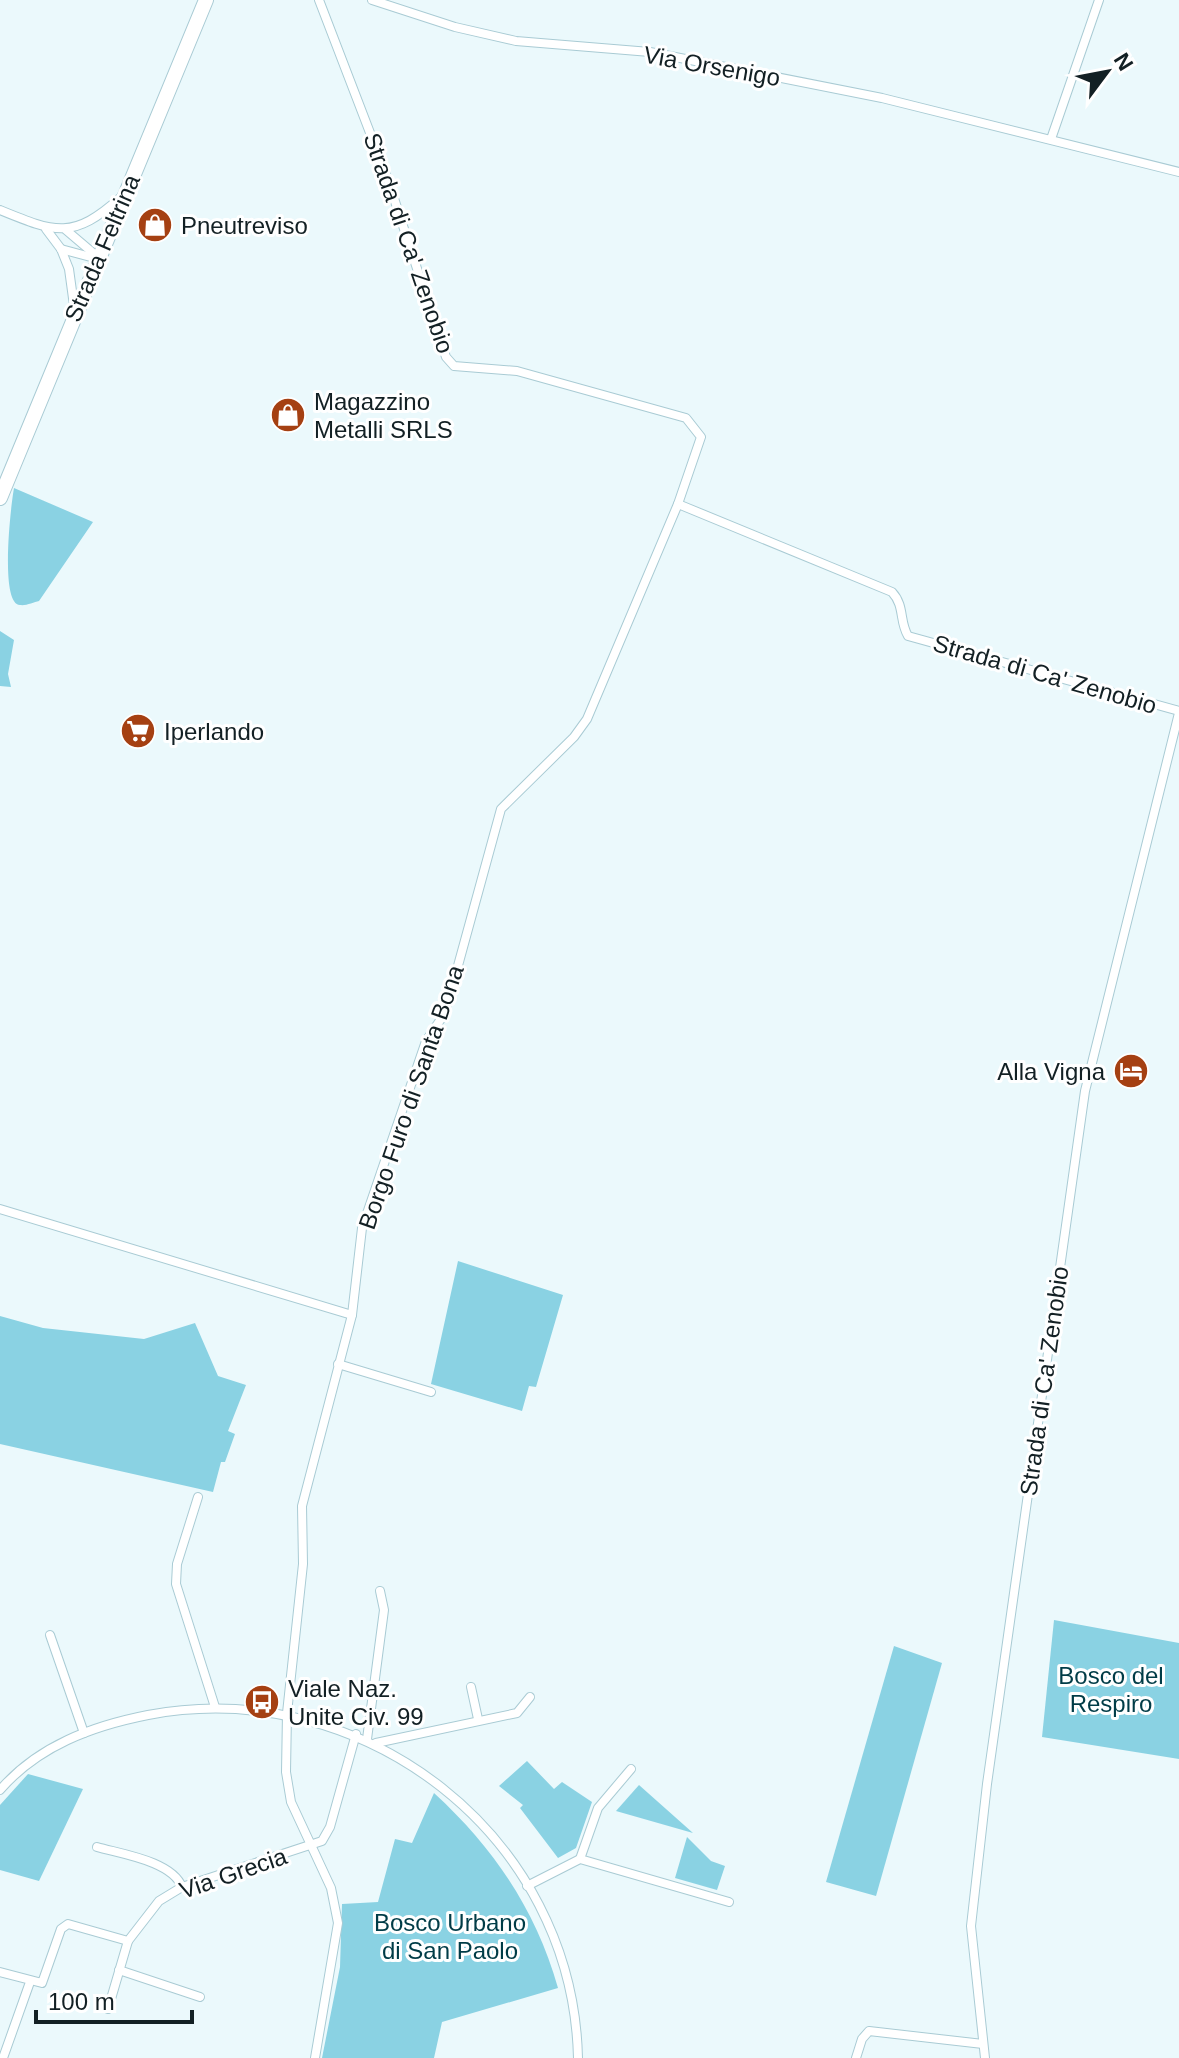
<svg xmlns="http://www.w3.org/2000/svg" width="1179" height="2058" font-family="Helvetica,sans-serif">
	<rect width="100%" height="100%" fill="#ebf9fc"/>
	<g fill="#8ad2e3">
		<path d="M14,488L93,522L39,601C34,602 26,606 20,605C0,604 10,511 14,488Z"/>
		<polygon points="0,631 14,640 8,674 11,687 0,686"/>
		<polygon points="458,1261 563,1295 536,1387 529,1386 522,1411 431,1384"/>
		<polygon points="0,1316 43,1328 144,1339 195,1323 218,1376 246,1385 228,1431 235,1434 225,1462 221,1462 213,1492 0,1444"/>
		<polygon points="1054,1620 1179,1643 1179,1759 1042,1737"/>
		<polygon points="894,1646 942,1663 876,1896 826,1882"/>
		<polygon points="527,1761 554,1789 562,1782 592,1802 576,1848 558,1858 520,1808 523,1805 499,1786"/>
		<polygon points="28,1774 83,1789 39,1881 0,1870 0,1805"/>
		<polygon points="639,1785 693,1833 616,1811"/>
		<path d="M434,1793C494,1848 536,1910 558,1988L442,2022L434,2058H322L340,1967L342,1904L378,1902L395,1839L412,1843Z"/>
		<polygon points="687,1837 711,1861 725,1866 717,1890 675,1878"/>
	</g>
	<g fill="none" stroke-linecap="round" stroke-linejoin="round">
		<g stroke="#a9cbd4" stroke-width="10">
			<g id="street">
				<polyline points="372,0 455,27 516,41 650,52 882,98 1179,172"/>
				<polyline points="1051,139 1099,0"/>
				<path d="M0,210C56,233 73,240 121,197"/>
				<polyline points="46,229 61,249 69,269 75,313"/>
				<polyline points="66,230 99,258"/>
				<polyline points="61,249 98,259"/>
				<path d="M678,504L892,592C905,606 899,621 908,636L1179,711"/>
				<polyline points="0,1209 352,1315"/>
				<polyline points="338,1364 431,1392"/>
				<polyline points="198,1497 177,1564 176,1584 215,1707"/>
				<polyline points="50,1635 84,1733"/>
				<polyline points="471,1687 478,1719"/>
				<polyline points="367,1739 384,1610 380,1591"/>
				<polyline points="376,1743 517,1713 530,1697"/>
				<path d="M0,1790C38,1746 92,1726 148,1715C364,1674 573,1836 578,2058"/>
				<path d="M97,1847C121,1854 172,1861 182,1887"/>
				<polyline points="580,1859 598,1808 631,1769"/>
				<polyline points="527,1886 580,1859 729,1902"/>
				<polyline points="119,1970 200,1997"/>
				<polyline points="0,1972 42,1983 61,1929 68,1924 128,1941 159,1901 182,1887 322,1841 330,1827 356,1734"/>
				<polyline points="108,2009 128,1941"/>
				<polyline points="3,2058 30,1982"/>
				<polyline points="315,2058 338,1923 331,1888 291,1802 286,1772 287,1713 303,1564 302,1506 352,1315 362,1228 426,1041 445,1013 501,809 574,737 587,719 678,504 701,437 686,418 517,371 454,366 446,357 387,177 319,0"/>
				<polyline points="856,2058 862,2039 869,2031 983,2044"/>
				<polyline points="985,2058 971,1926 987,1784 1085,1091 1179,713"/>
			</g>
		</g>
		<g stroke="#a9cbd4" stroke-width="16">
			<polyline id="primary" points="0,498 206,0"/>
		</g>
		<use href="#street" stroke="#fff" stroke-width="8"/>
		<use href="#primary" stroke="#fff" stroke-width="14"/>
	</g>
	<defs>
		<g id="shop-disc" transform="scale(1.8)"><circle r="9.5" fill="#a54012" stroke="#fff"/><path d="M-5-2.5h2.3a2.7 3.5 0 0 1 5.4 0H5L5.5 6h-11ZM-1.5-2.5h3a1.5 2.3 0 0 0-3 0Z" fill="#fff"/></g>
		<g id="supermarket-disc" transform="scale(1.8)"><circle r="9.5" fill="#a54012" stroke="#fff"/><path d="M-6-5.5h2.5l.6 2H6L4.5 2H-2.5L-4.4-4H-6ZM-1.5 3.2a1.3 1.3 0 1 0 .1 0ZM3 3.2a1.3 1.3 0 1 0 .1 0Z" fill="#fff"/></g>
		<g id="hotel-disc" transform="scale(1.8)"><circle r="9.5" fill="#a54012" stroke="#fff"/><path d="M-6-4.5h1.5V1H6V5H4.5V3h-9V5H-6ZM-4 0a1.8 1.8 0 1 1 3.6 0ZM.5 0V-2.5h3Q6-2.5 6 0Z" fill="#fff"/></g>
		<g id="bus-disc" transform="scale(1.8)"><circle r="9.5" fill="#a54012" stroke="#fff"/><path d="M-5-6H5V4H4V6H2V4H-2V6H-4V4H-5ZM-3.5-4V0h7V-4ZM-3.5 1.2v1.5H-2V1.2ZM2 1.2v1.5H3.5V1.2Z" fill="#fff"/></g>
	</defs>
	<g fill-rule="evenodd">
		<use href="#shop-disc" x="155" y="225"/>
		<use href="#shop-disc" x="288" y="415"/>
		<use href="#supermarket-disc" x="138" y="731"/>
		<use href="#hotel-disc" x="1131" y="1071"/>
		<use href="#bus-disc" x="262" y="1702"/>
	</g>
	<g text-anchor="middle" dominant-baseline="central" stroke-width="6" stroke-linejoin="round" paint-order="stroke">
		<g font-size="24" fill="#132024" stroke="#fff">
			<text transform="translate(712 66) rotate(10)">Via Orsenigo</text>
			<text transform="translate(409 243) rotate(71)">Strada di Ca' Zenobio</text>
			<text transform="translate(102 248) rotate(-67)">Strada Feltrina</text>
			<text transform="translate(1045 674) rotate(16)">Strada di Ca' Zenobio</text>
			<text transform="translate(411 1097) rotate(-71)">Borgo Furo di Santa Bona</text>
			<text transform="translate(1044 1381) rotate(-82)">Strada di Ca' Zenobio</text>
			<text transform="translate(233 1873) rotate(-19)">Via Grecia</text>
		</g>
		<g font-size="24" fill="#132024" stroke="#fff" text-anchor="start">
			<text x="181" y="225">Pneutreviso</text>
			<text x="314" y="401">Magazzino<tspan x="314" dy="28">Metalli SRLS</tspan></text>
			<text x="164" y="731">Iperlando</text>
			<text x="1105" y="1071" text-anchor="end">Alla Vigna</text>
			<text x="288" y="1688">Viale Naz.<tspan x="288" dy="28">Unite Civ. 99</tspan></text>
		</g>
		<g font-size="24" fill="#003c47" stroke="#fff">
			<text x="1111" y="1675">Bosco del<tspan x="1111" dy="28">Respiro</tspan></text>
			<text x="450" y="1922">Bosco Urbano<tspan x="450" dy="28">di San Paolo</tspan></text>
		</g>
	</g>
	<g transform="translate(1107 72) rotate(58)" stroke="#ffffff" stroke-width="6" paint-order="stroke">
	<path d="M0-6L14 30L0 20L-14 30Z" fill="#132024"/>
	<text y="-12" font-size="22" font-weight="bold" text-anchor="middle" fill="#132024">N</text>
	</g>
	<path d="M36 2010v12h156v-12" fill="none" stroke="#132024" stroke-width="4"/>
	<text x="48" y="2010" font-size="24" fill="#132024" stroke="#ffffff" stroke-width="6" paint-order="stroke">100 m</text>
</svg>
